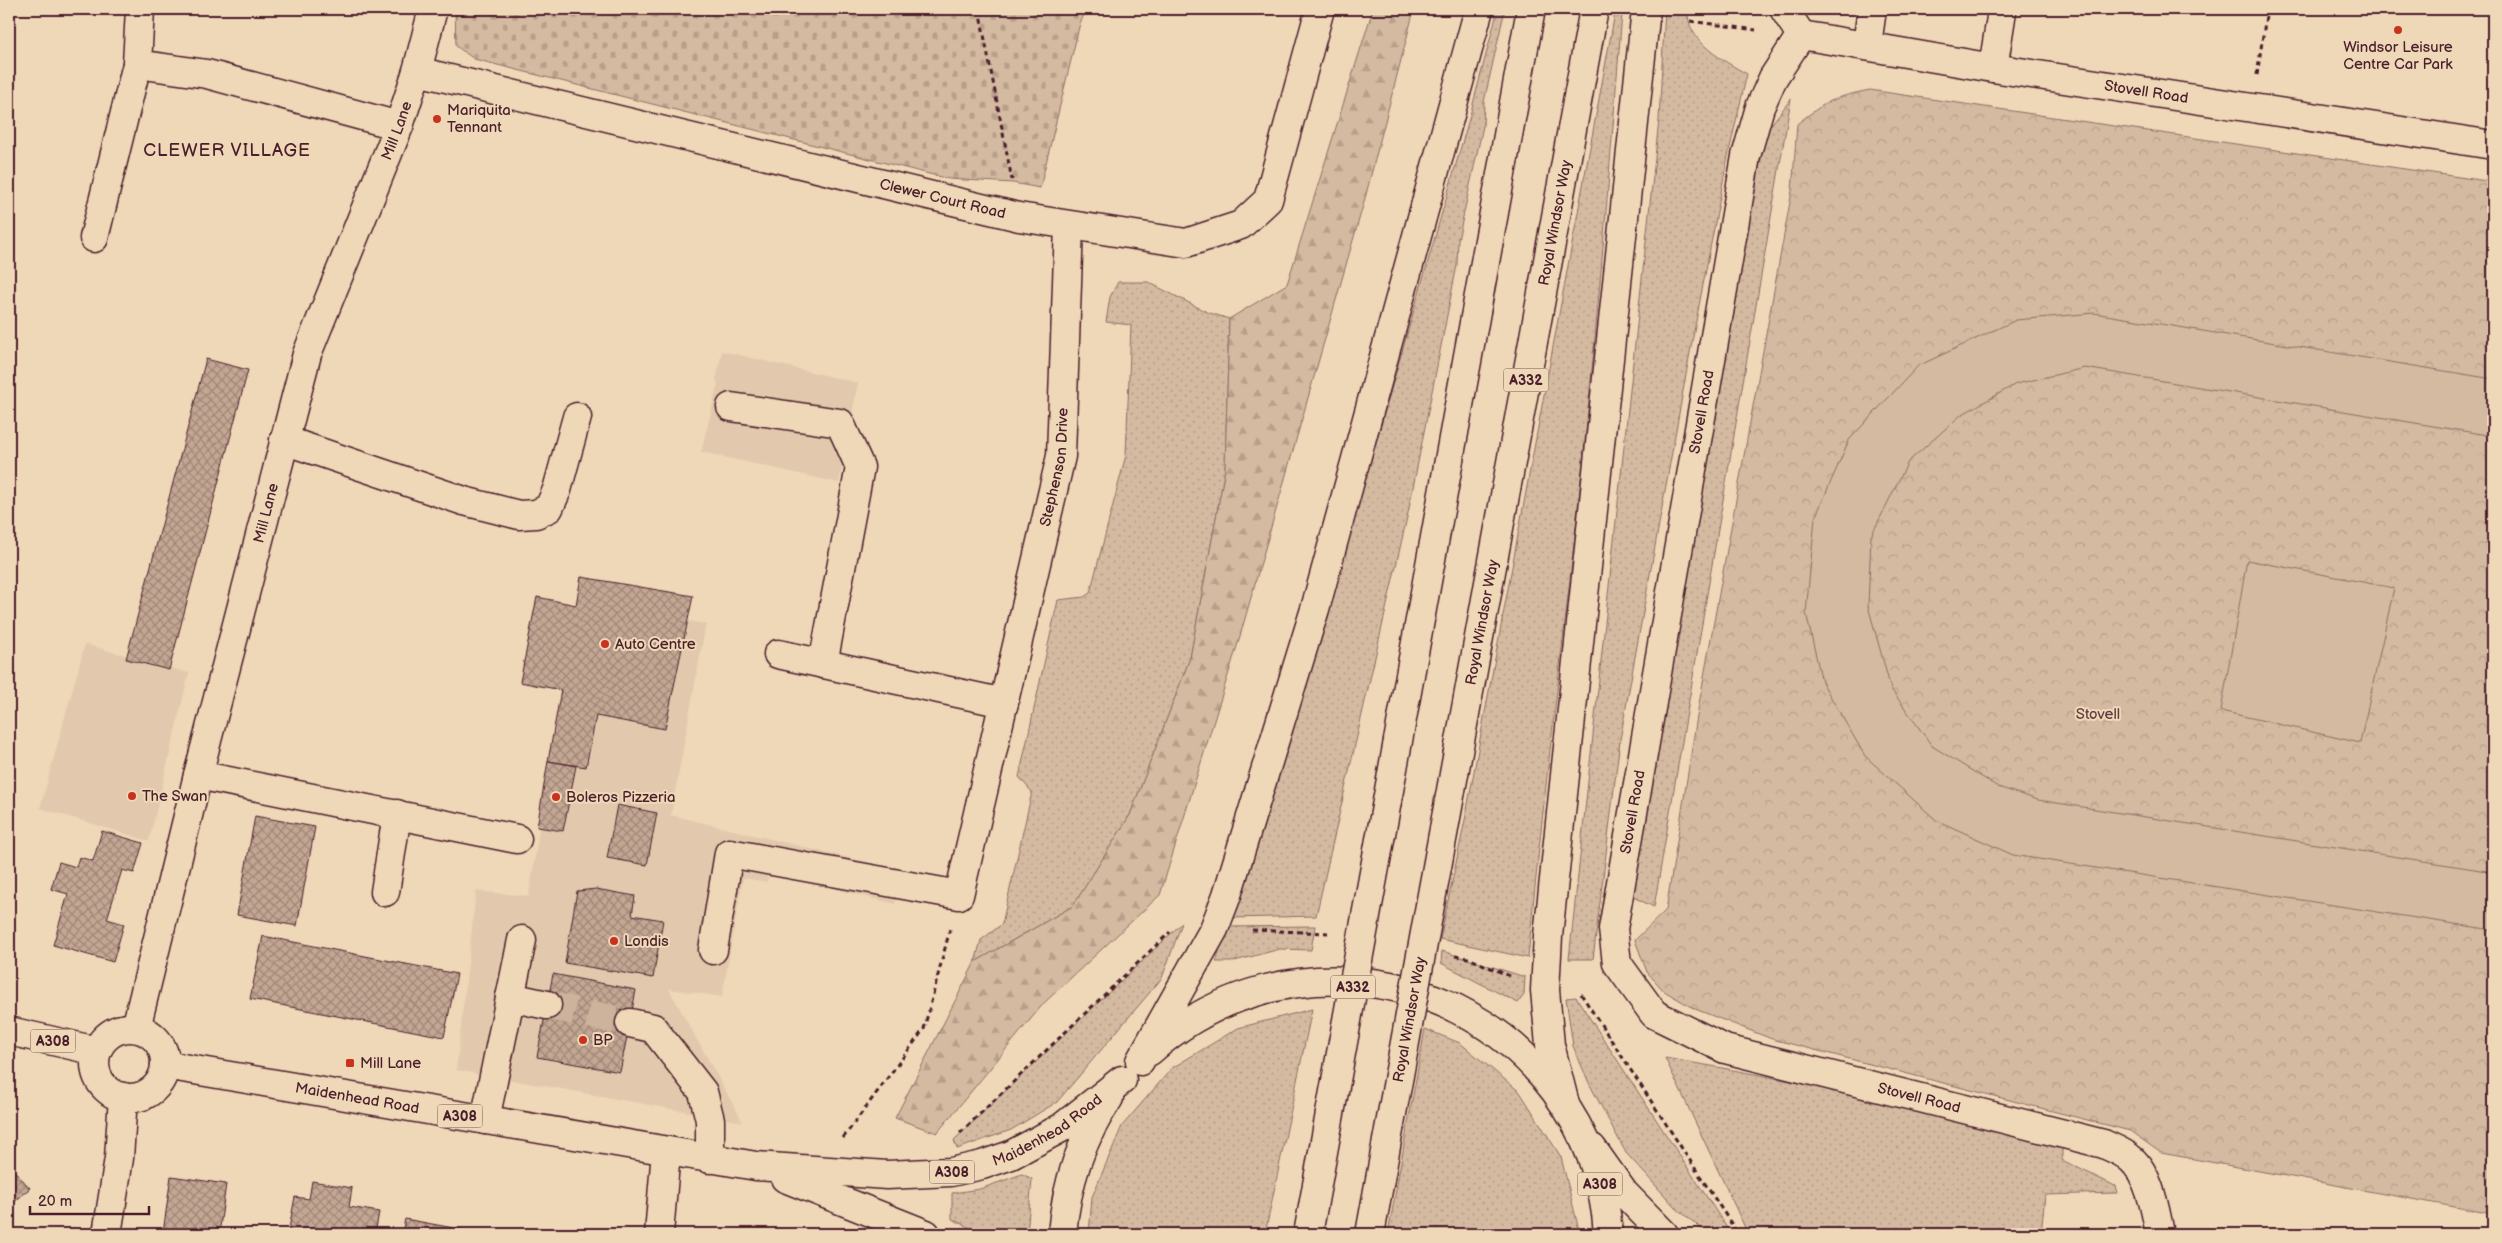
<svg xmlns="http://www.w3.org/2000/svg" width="2502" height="1243" font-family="'Balsamiq Sans',sans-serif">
	<defs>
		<pattern id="grass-dots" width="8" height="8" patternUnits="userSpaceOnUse" patternTransform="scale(1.25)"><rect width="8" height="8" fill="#d4baa0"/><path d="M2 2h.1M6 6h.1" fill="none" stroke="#b89f8a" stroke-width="1.8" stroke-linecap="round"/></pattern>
		<pattern id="forest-firs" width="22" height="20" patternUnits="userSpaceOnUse" patternTransform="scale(1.25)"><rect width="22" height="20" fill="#d4baa0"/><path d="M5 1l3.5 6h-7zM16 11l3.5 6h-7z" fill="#b89f8a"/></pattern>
		<pattern id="cemetery-stones" width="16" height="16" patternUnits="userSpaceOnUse" patternTransform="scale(1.25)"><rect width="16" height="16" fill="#d4baa0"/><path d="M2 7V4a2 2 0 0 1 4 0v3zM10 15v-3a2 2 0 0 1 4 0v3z" fill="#b89f8a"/></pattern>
		<pattern id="park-crowns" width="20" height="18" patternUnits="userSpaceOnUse" patternTransform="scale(1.25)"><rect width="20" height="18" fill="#d4baa0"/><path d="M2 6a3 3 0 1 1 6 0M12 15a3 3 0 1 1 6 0" fill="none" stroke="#b89f8a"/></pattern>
		<pattern id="building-cross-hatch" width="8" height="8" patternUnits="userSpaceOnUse" patternTransform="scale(1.25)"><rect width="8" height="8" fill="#c3a793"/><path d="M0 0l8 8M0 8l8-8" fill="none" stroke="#a08778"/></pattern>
	</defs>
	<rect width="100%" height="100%" fill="#efd8b8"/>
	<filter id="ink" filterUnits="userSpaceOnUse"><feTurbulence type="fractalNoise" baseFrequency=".02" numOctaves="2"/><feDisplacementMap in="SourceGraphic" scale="10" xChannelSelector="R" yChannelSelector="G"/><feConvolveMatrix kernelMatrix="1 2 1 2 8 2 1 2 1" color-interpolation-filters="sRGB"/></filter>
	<g filter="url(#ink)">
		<g fill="#e2c9ad">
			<polygon points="722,351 858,383 839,483 701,452 718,383 716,380"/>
			<polygon points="581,576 692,595 688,621 706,624 671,815 903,871 895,904 769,873 767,882 743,878 722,997 669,989 743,1122 456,1070 476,891 529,896 560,690 519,683 536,597 575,605"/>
			<polygon points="85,644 189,673 149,841 40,808"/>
		</g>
		<g fill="url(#grass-dots)" stroke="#8f6c66">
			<polygon points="1498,9 1505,9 1484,102 1483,126 1458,240 1457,265 1408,513 1316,916 1232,918 1289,744 1469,119"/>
			<path d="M1665,9H1688C1685,41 1724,61 1747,74L1728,156L1691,347L1620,740L1593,959H1569L1659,120Z"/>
			<path d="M1615,13H1622C1610,165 1598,318 1582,470C1565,633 1543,795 1528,958L1440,939L1465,820Z"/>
			<polygon points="1791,99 1654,907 1633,897 1676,617 1766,131"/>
			<polygon points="1118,282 1148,282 1207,312 1229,319 1225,469 1190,658 1130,815 1073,906 975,962 981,940 1002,924 1032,792 1019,777 1058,600 1084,597 1090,593 1126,455 1131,325 1106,322 1110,297"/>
			<polygon points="1182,923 1162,978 1057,1102 1011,1130 957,1149 954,1140"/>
			<polygon points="1315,926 1311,950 1280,949 1231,962 1216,962 1226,927"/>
			<polygon points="1442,951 1525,977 1524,995 1518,1003 1441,963"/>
			<polygon points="1576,997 1731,1234 1708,1234 1676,1208 1626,1153 1589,1083 1573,1046 1566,998"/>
			<polygon points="1312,1009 1265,1234 1089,1234 1092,1197 1122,1126 1172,1068 1238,1028"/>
			<polygon points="1425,1029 1460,1043 1520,1092 1561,1157 1580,1234 1388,1234"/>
			<path d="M1665,1058C1799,1080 1931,1111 2062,1145V1160L2115,1186L2117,1193L2045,1195L2041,1234H1748Z"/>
			<polygon points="1022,1174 1032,1179 1027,1234 982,1234 952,1219 952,1193 980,1189"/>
		</g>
		<polygon fill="url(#forest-firs)" stroke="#8f6c66" points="1373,9 1414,10 1364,202 1238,643 1160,895 1044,1003 937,1133 895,1118 975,962 1073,906 1130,815 1190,658 1225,469 1229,319 1287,284"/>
		<polygon fill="url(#cemetery-stones)" stroke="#8f6c66" points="455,9 1087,9 1080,23 1040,188 1013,183 949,179 474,59 456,46"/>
		<path fill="url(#park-crowns)" stroke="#8f6c66" d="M1870,90L2493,182V1214L2161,1153L2130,1131L1772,1039L1695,1009L1664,991L1647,972L1635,940L1666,910L1699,704L1792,191L1797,124C1826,101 1834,97 1870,90Z"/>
		<g fill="#d4baa0" stroke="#8f6c66">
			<polygon points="2094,313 2493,379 2493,436 2085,368 2016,384 1961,415 1908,462 1871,536 1868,606 1891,689 1932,746 1998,787 2038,800 2493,872 2493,930 2013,855 1936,820 1865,756 1822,682 1806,613 1815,518 1849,440 1918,366 2016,320"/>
			<polygon points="2247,560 2394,588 2360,743 2221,711"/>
		</g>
		<g fill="url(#building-cross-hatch)" stroke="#4a1f2b">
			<polygon points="206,359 248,370 169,670 126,659"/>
			<polygon points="581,577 693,596 665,729 596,716 586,767 548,761 561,690 520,682 537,597 576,605"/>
			<polygon points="548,761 576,766 563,831 537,827"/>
			<polygon points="617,805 657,813 647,865 607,858"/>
			<polygon points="255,816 315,827 297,926 237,915"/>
			<polygon points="102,831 143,843 134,873 122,870 107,919 124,924 113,962 53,945 68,894 51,889 59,862 76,867 79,857 93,861"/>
			<polygon points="596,889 635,896 632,915 663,920 653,978 565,963 577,891"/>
			<polygon points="263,936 457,974 444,1037 250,999"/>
			<polygon points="553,974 636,990 620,1072 537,1057"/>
			<polygon points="9,1165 30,1188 9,1207"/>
			<polygon points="171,1176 226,1184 219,1234 163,1233"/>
			<polygon points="312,1181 352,1188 349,1207 379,1212 375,1234 288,1234 295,1197 309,1199"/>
			<polygon points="405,1219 486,1234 402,1234"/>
		</g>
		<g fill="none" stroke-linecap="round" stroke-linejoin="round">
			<polyline stroke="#ceb39c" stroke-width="28" stroke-dasharray="28 14" stroke-linecap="butt" points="547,1005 630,1023"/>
			<g stroke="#4a1f2b" stroke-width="31">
				<g id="minor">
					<polyline points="140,9 137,64 207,74 399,126"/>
					<polyline points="1784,9 1801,35"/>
					<path id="s1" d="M1801,35L1773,78L1760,107L1746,156L1613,929L1617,963L1654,1014L1725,1049L2104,1144C2112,1148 2124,1152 2131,1159C2149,1174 2156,1212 2160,1234"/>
					<path id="s2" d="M1801,35L1993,68L2493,145"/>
					<polyline points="1867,45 1872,9"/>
					<polyline points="1993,68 2002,11"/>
					<path id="s3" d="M417,71L1019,217L1186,243L1241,225L1268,200L1320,9"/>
					<polyline points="94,238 137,64"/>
					<polyline points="731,407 840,423 860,467 823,664"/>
					<polyline points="284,440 464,501 519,515 536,514 549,508 557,490 577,417"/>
					<polyline points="778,654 1004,703"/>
					<polyline points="198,775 517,839"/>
					<polyline points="385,892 397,814"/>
					<path id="s4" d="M713,950L729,853L959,895L1061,456L1069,226"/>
					<polyline points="510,997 547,1005"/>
					<polyline points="630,1023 653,1028 703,1092 710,1120 710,1159"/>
					<path id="s5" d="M136,1028L198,775L307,354L399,126L417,71L433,9"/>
					<polyline points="485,1120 522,940"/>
					<polyline points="1592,1148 1624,1193 1664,1234"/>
					<polyline points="107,1234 119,1158 123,1097"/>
					<polyline points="659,1234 666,1151"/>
				</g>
			</g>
			<g stroke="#4a1f2b" stroke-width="31">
				<g id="major">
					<polyline points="1398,741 1531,9"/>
					<path id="s6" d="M1458,752L1594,9"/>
					<circle cx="130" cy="1063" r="35"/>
					<polyline points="9,1031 97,1051"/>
					<path d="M1150,1051C1271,943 1458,961 1555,1091C1586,1133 1605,1182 1608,1234"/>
					<polyline points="1140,1061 1214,929 1227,895 1315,609 1479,9"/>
					<path id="s7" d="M165,1065L756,1166L887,1175L951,1172L982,1165L1011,1155L1061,1128L1122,1080"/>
					<polyline points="1565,1104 1550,1045 1545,990 1548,936 1646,9"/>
					<polyline points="785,1178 926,1234"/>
					<path d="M1062,1234C1066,1185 1081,1139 1109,1098"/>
				</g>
			</g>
			<g stroke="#4a1f2b" stroke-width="3" stroke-dasharray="5 4" stroke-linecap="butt">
				<polyline points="979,9 1012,180"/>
				<polyline points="1690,21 1756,30"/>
				<polyline points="2257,75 2267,9"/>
				<polyline points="1252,930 1328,933"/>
				<polyline points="1455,956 1468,958 1512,977"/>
				<polyline points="1581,994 1738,1234"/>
				<polyline points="960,1133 1170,932"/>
				<polyline points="843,1138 924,1029 950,929"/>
			</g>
			<use href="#minor" stroke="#efd8b8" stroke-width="28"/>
			<use href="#major" stroke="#efd8b8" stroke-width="28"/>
			<g stroke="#4a1f2b" stroke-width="31" stroke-linecap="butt">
				<g id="major-bridge">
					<polyline points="1308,1234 1398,741"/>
					<path id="s8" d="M1370,1234L1458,752"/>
				</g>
			</g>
			<use href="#major-bridge" stroke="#efd8b8" stroke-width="28"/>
		</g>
	</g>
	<g fill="#c8321e" stroke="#efd8b8" stroke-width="2">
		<circle cx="2398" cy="30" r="5"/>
		<circle cx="437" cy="119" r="5"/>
		<circle cx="605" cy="644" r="5"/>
		<circle cx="132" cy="796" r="5"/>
		<circle cx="556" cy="797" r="5"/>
		<circle cx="614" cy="941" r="5"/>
		<circle cx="583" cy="1040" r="5"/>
		<rect x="345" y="1058" width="10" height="10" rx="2.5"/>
	</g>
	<g text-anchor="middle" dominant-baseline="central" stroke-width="4" stroke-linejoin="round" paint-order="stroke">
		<g fill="#efd8b8" stroke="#7c5655" stroke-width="1">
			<rect x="1503.5" y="368.5" width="45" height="23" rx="4"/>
			<rect x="1330.5" y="975.5" width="45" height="23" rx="4"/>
			<rect x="30.5" y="1029.5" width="45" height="23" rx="4"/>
			<rect x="437.5" y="1104.5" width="45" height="23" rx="4"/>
			<rect x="929.5" y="1160.5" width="45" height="23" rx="4"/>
			<rect x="1577.5" y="1172.5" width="45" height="23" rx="4"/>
		</g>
		<g font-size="14" font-weight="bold" fill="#4a1f2b">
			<text x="1526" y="380">A332</text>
			<text x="1353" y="987">A332</text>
			<text x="53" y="1041">A308</text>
			<text x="460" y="1116">A308</text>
			<text x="952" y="1172">A308</text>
			<text x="1600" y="1184">A308</text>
		</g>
		<g font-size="15" fill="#4a1f2b" stroke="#efd8b8" text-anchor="start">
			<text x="2398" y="47" text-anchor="middle">Windsor Leisure<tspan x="2398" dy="17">Centre Car Park</tspan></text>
			<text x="447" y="110">Mariquita<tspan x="447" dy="17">Tennant</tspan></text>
			<text x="615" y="644">Auto Centre</text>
			<text x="142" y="796">The Swan</text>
			<text x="566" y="797">Boleros Pizzeria</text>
			<text x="624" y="941">Londis</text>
			<text x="593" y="1040">BP</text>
			<text x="360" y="1063">Mill Lane</text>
		</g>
		<g font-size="15" fill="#4a1f2b" stroke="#efd8b8">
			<text stroke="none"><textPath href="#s2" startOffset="350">Stovell Road</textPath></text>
			<text stroke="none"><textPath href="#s5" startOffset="936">Mill Lane</textPath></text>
			<text stroke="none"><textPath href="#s3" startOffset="541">Clewer Court Road</textPath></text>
			<text stroke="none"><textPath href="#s6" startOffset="538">Royal Windsor Way</textPath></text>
			<text transform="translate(1702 412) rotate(-80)">Stovell Road</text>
			<text stroke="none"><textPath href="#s4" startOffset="771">Stephenson Drive</textPath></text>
			<text stroke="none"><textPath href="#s5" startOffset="531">Mill Lane</textPath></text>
			<text stroke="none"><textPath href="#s6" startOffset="132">Royal Windsor Way</textPath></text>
			<text transform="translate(1633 812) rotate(-80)">Stovell Road</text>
			<text stroke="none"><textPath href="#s8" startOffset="218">Royal Windsor Way</textPath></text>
			<text stroke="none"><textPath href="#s1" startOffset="1295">Stovell Road</textPath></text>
			<text stroke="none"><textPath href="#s7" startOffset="195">Maidenhead Road</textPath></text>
			<text stroke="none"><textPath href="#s7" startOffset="901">Maidenhead Road</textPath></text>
		</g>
		<g font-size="15" fill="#663e42" stroke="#efd8b8">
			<text x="2098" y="714">Stovell</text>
		</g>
		<g font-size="18" letter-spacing="1" fill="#4a1f2b" stroke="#efd8b8">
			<text x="227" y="150">CLEWER VILLAGE</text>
		</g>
	</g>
	<rect width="2502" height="1243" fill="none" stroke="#efd8b8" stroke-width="30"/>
	<rect x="15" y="15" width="2472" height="1213" fill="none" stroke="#4a1f2b" stroke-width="2" filter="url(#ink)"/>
	<path d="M30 1206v8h119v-8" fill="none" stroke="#4a1f2b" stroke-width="2.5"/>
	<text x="38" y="1206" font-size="15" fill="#4a1f2b" stroke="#efd8b8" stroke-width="4" paint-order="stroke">20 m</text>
</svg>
